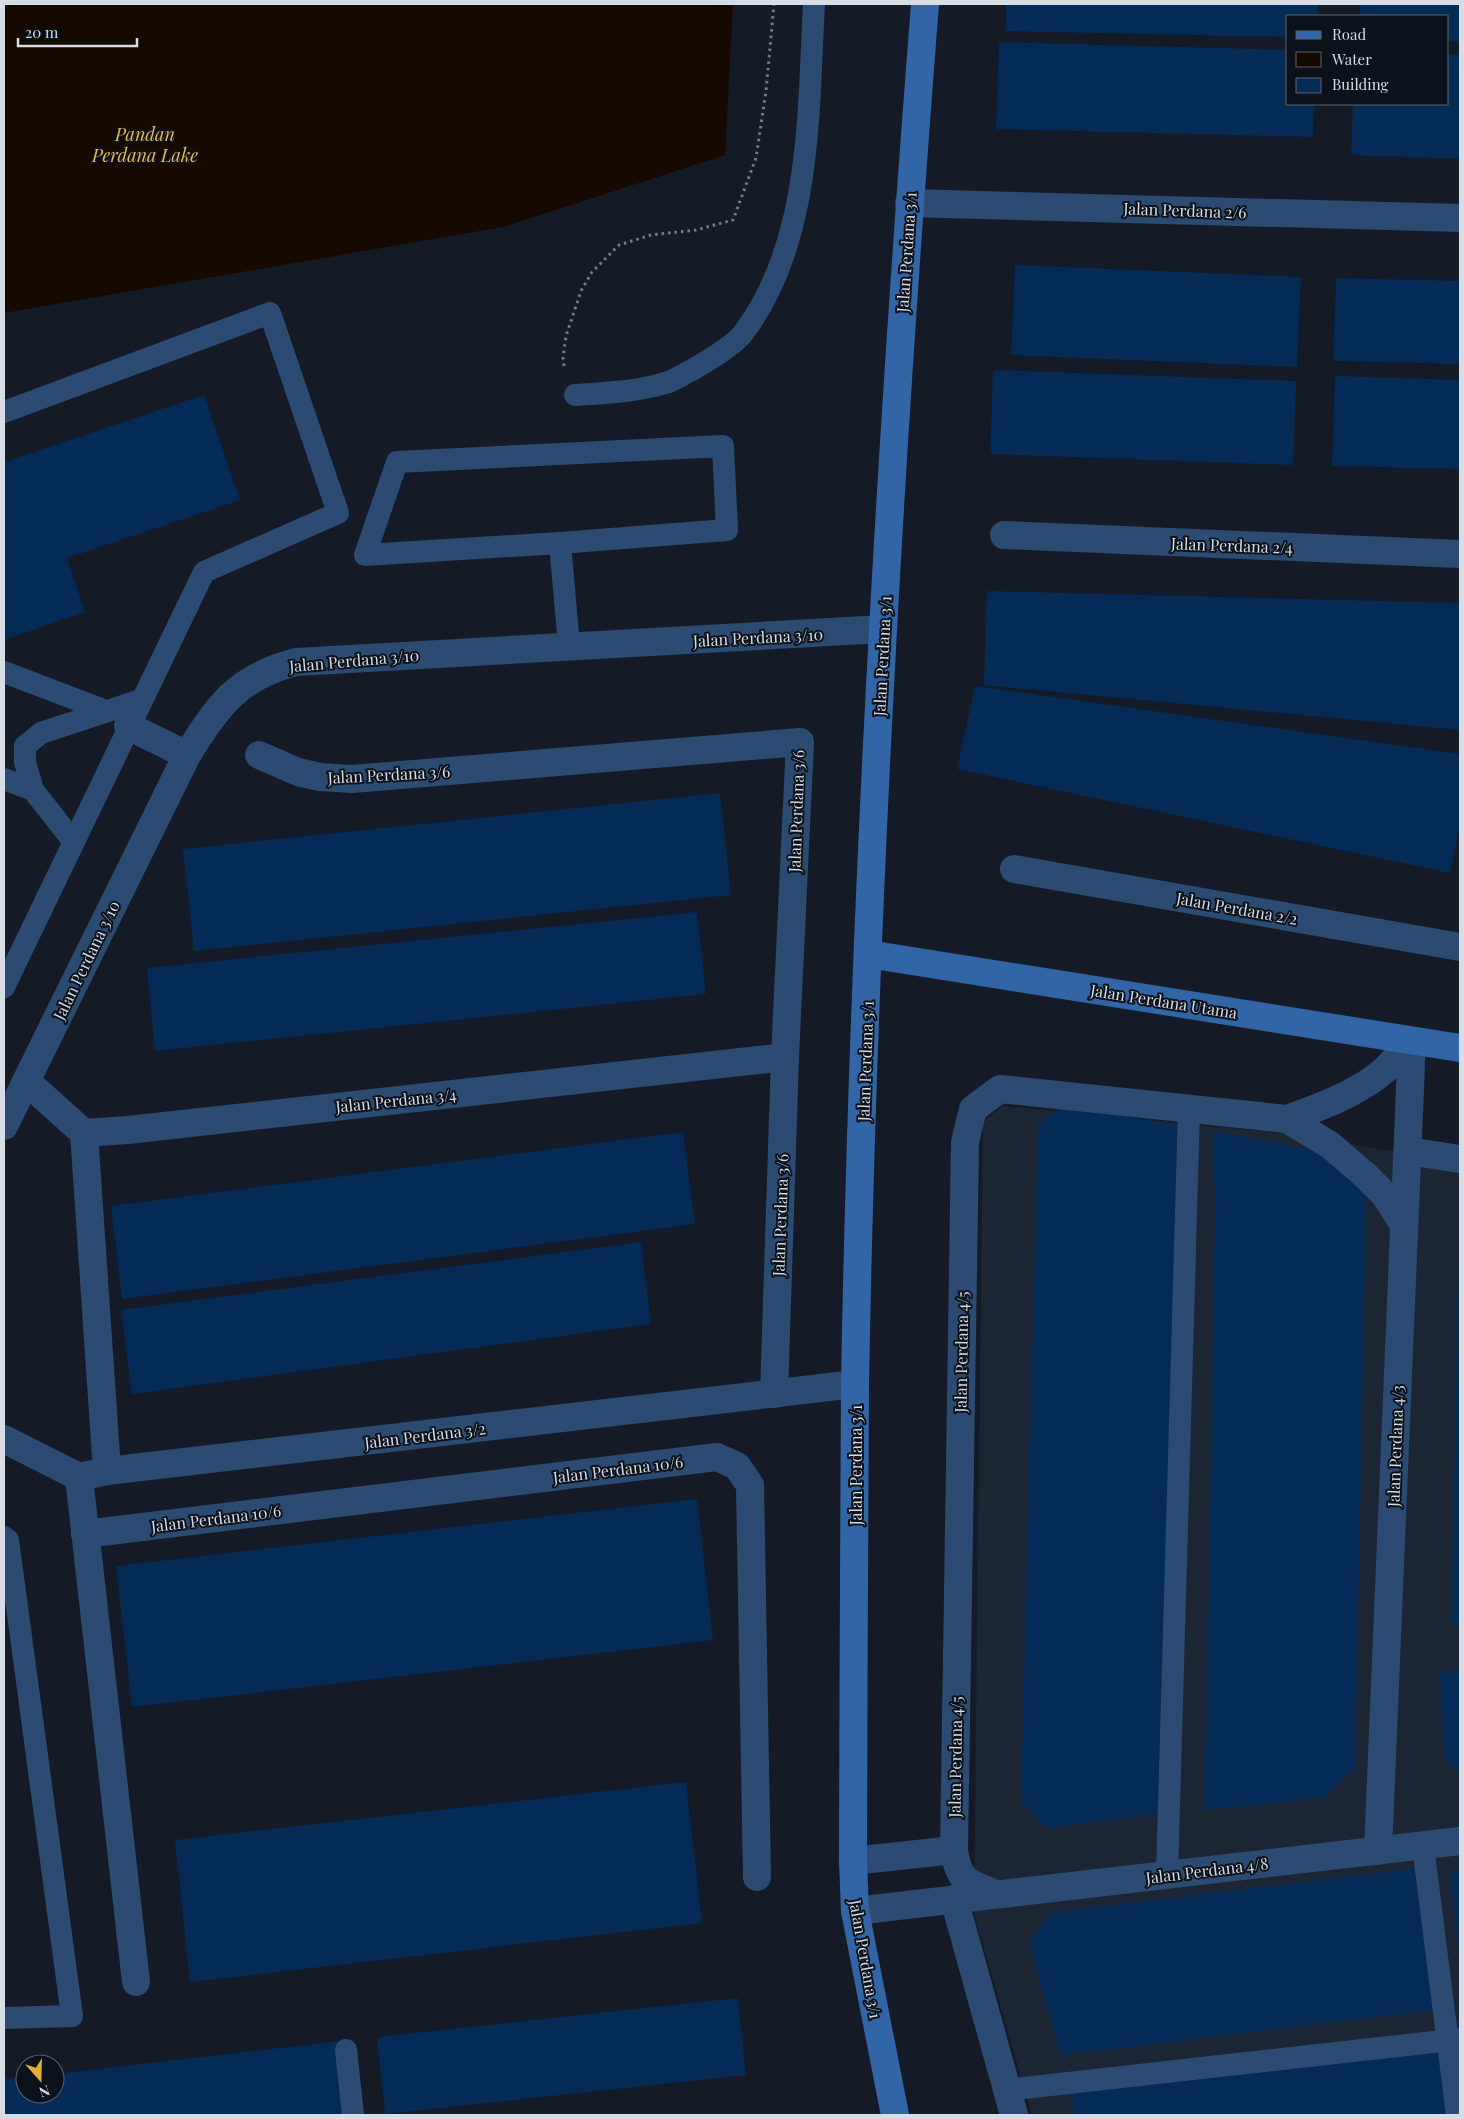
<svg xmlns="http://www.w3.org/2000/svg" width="1464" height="2119" font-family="'Playfair Display',serif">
	<rect width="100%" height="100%" fill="#141b26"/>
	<polygon fill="#1b2635" points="1002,1106 1282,1133 1460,1162 1460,2115 1032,2115 974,1913 983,1122"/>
	<polygon fill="#160900" points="4,4 733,4 725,155 503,227 4,313"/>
	<g fill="#042a56">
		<polygon points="1006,4 1318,4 1318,16 1288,16 1288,37 1006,31"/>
		<polygon points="1360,4 1460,4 1460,42 1448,41 1448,16 1360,16"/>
		<polygon points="999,42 1288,50 1288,104 1314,104 1313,137 996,129"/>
		<polygon points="1448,54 1460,55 1460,159 1351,155 1353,104 1448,104"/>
		<polygon points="1015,265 1301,277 1297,367 1011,355"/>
		<polygon points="1336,278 1460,281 1460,364 1333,361"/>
		<polygon points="993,370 1296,381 1293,465 990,454"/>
		<polygon points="1335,376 1460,380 1460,469 1332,466"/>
		<polygon points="204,395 240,500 67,558 85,612 4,640 4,462"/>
		<polygon points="987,591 1460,603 1460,730 984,685"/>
		<polygon points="975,686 1460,754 1460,823 1450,873 957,769"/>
		<polygon points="720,793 731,895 194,951 183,849"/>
		<polygon points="697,912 706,994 155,1051 147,968"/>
		<polygon points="1065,1103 1184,1128 1168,1813 1046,1828 1021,1800 1038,1125"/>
		<polygon points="1213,1131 1336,1155 1364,1178 1366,1214 1355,1768 1323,1798 1205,1810 1215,1212"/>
		<polygon points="683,1132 695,1224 122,1299 111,1206"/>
		<polygon points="641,1242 651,1324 132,1394 121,1310"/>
		<polygon points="1459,1261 1460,1261 1460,1626 1451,1626"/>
		<polygon points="697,1499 713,1640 132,1707 116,1566"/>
		<polygon points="1460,1670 1460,1774 1445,1760 1440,1671"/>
		<polygon points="686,1782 702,1923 190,1982 175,1840"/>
		<polygon points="1421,1868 1437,2010 1061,2055 1029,1943 1050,1913"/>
		<polygon points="1460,1870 1460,1952 1459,1952 1450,1871"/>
		<polygon points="738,1998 746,2075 385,2114 377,2037"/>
		<polygon points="340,2041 348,2115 4,2115 4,2079 25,2077 25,2094 55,2094 55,2074"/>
		<polygon points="1446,2041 1455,2115 1075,2115 1068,2084"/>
	</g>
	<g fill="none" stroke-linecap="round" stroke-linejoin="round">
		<polyline stroke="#767d86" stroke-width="3" stroke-dasharray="2.5 4" stroke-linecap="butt" points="564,366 563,358 566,336 581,291 592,272 619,245 651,235 696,230 733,220 756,158 766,91 774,4"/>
		<g stroke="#2c4b73" stroke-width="22">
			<path d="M575,395C605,393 636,392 665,383C674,381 683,374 692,370C706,362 735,345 744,332C812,241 808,112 814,4"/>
			<polyline points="4,412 270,313 338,513 204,572 4,987"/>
			<polygon points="723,446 727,530 560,543 365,555 397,462"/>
			<polyline points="560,543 569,646"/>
			<polyline points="4,672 106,711"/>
			<polyline points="4,779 33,790"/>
			<polyline points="73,841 33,790 25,762 25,746 41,733 141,700"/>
			<polyline points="4,1537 8,1540 72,2016 4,2018"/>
			<polyline points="1423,1846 1457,2115"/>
			<polyline points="1167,1875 1189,1109"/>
			<polyline points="346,2050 353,2115"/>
			<polyline points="1006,2090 1460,2039"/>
		</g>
		<g stroke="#2c4b73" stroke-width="28">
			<polyline points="909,203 1460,218"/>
			<polyline points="1004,535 1460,554"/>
			<polyline points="128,726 187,755"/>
			<polyline points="259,755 298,772 320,777 352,779 800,742 785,1057 774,1394"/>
			<polyline points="1014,869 1460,947"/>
			<polyline points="27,1082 84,1133 128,1130 785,1057"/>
			<path d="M1287,1119C1322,1106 1357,1094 1386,1069C1395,1060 1402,1049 1412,1041"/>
			<path d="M4,1126L187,755C218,706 237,677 296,662L883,629"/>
			<polyline points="84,1133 107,1471"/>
			<polyline points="1408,1151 1460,1159"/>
			<polyline points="4,1439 79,1477 107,1471 855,1384"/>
			<polyline points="79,1477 136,1982"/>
			<polyline points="85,1534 717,1457 737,1466 750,1485 757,1877"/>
			<polyline points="1378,1851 1412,1041"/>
			<polyline points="853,1861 954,1850"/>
			<path d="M996,1894C968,1882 959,1883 954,1850L965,1142L973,1109L1000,1089L1287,1119L1330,1145L1366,1176L1385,1195L1404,1225"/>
			<polyline points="954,1899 1014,2115"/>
			<polyline points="855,1911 1460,1841"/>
		</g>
		<g stroke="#3265a6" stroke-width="28">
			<polyline points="868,954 1460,1048"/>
			<path d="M895,2115L855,1911L853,1861C854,1702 853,1543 855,1384C863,924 889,463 925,4"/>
		</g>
	</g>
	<g text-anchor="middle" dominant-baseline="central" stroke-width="4" stroke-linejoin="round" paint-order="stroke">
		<g font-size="16" fill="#d7dde4" stroke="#0b121c">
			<text transform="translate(1185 210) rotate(2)">Jalan Perdana 2/6</text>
			<text transform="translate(906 252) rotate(-86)">Jalan Perdana 3/1</text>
			<text transform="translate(1232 545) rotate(2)">Jalan Perdana 2/4</text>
			<text transform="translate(758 637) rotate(-3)">Jalan Perdana 3/10</text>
			<text transform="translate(882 656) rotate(-87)">Jalan Perdana 3/1</text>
			<text transform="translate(354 660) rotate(-5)">Jalan Perdana 3/10</text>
			<text transform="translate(389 774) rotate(-3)">Jalan Perdana 3/6</text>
			<text transform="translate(796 811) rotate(-88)">Jalan Perdana 3/6</text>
			<text transform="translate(1237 908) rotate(10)">Jalan Perdana 2/2</text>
			<text transform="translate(86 960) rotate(-64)">Jalan Perdana 3/10</text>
			<text transform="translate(1164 1001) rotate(9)">Jalan Perdana Utama</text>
			<text transform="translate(865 1061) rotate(-88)">Jalan Perdana 3/1</text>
			<text transform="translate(396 1100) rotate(-6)">Jalan Perdana 3/4</text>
			<text transform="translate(780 1215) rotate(-88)">Jalan Perdana 3/6</text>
			<text transform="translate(961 1352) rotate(-89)">Jalan Perdana 4/5</text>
			<text transform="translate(425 1435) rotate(-7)">Jalan Perdana 3/2</text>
			<text transform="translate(1395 1446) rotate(-88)">Jalan Perdana 4/3</text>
			<text transform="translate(855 1465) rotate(-90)">Jalan Perdana 3/1</text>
			<text transform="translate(618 1469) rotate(-7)">Jalan Perdana 10/6</text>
			<text transform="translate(216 1518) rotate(-7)">Jalan Perdana 10/6</text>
			<text transform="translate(955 1757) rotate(-89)">Jalan Perdana 4/5</text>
			<text transform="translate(1207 1870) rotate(-7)">Jalan Perdana 4/8</text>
			<text transform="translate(866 1959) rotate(80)">Jalan Perdana 3/1</text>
		</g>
		<g font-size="18" font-style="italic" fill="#f1b646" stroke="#0b121c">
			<text x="145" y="134">Pandan<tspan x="145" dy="21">Perdana Lake</tspan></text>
		</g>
	</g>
	<rect width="1464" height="2119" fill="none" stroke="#d7dde4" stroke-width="10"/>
	<rect x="1286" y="15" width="162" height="90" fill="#0b121c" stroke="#5d636c"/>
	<rect x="1296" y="31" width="25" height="8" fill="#3265a6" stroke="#5d636c"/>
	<text x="1332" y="40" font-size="15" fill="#d7dde4">Road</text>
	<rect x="1296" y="52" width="25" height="15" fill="#160900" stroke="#5d636c"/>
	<text x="1332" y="65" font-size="15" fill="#d7dde4">Water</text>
	<rect x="1296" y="78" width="25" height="15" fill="#042a56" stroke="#5d636c"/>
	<text x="1332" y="90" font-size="15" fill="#d7dde4">Building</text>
	<g transform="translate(40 2079) rotate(160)"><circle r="24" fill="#0b121c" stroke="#5d636c"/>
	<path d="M0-4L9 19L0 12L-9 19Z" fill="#e7ac36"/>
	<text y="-8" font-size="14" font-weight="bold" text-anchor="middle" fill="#d7dde4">N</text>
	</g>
	<path d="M18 38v8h119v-8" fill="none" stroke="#d7dde4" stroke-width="2.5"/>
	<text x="25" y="38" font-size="15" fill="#d7dde4" stroke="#0b121c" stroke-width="4" paint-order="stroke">20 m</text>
</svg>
